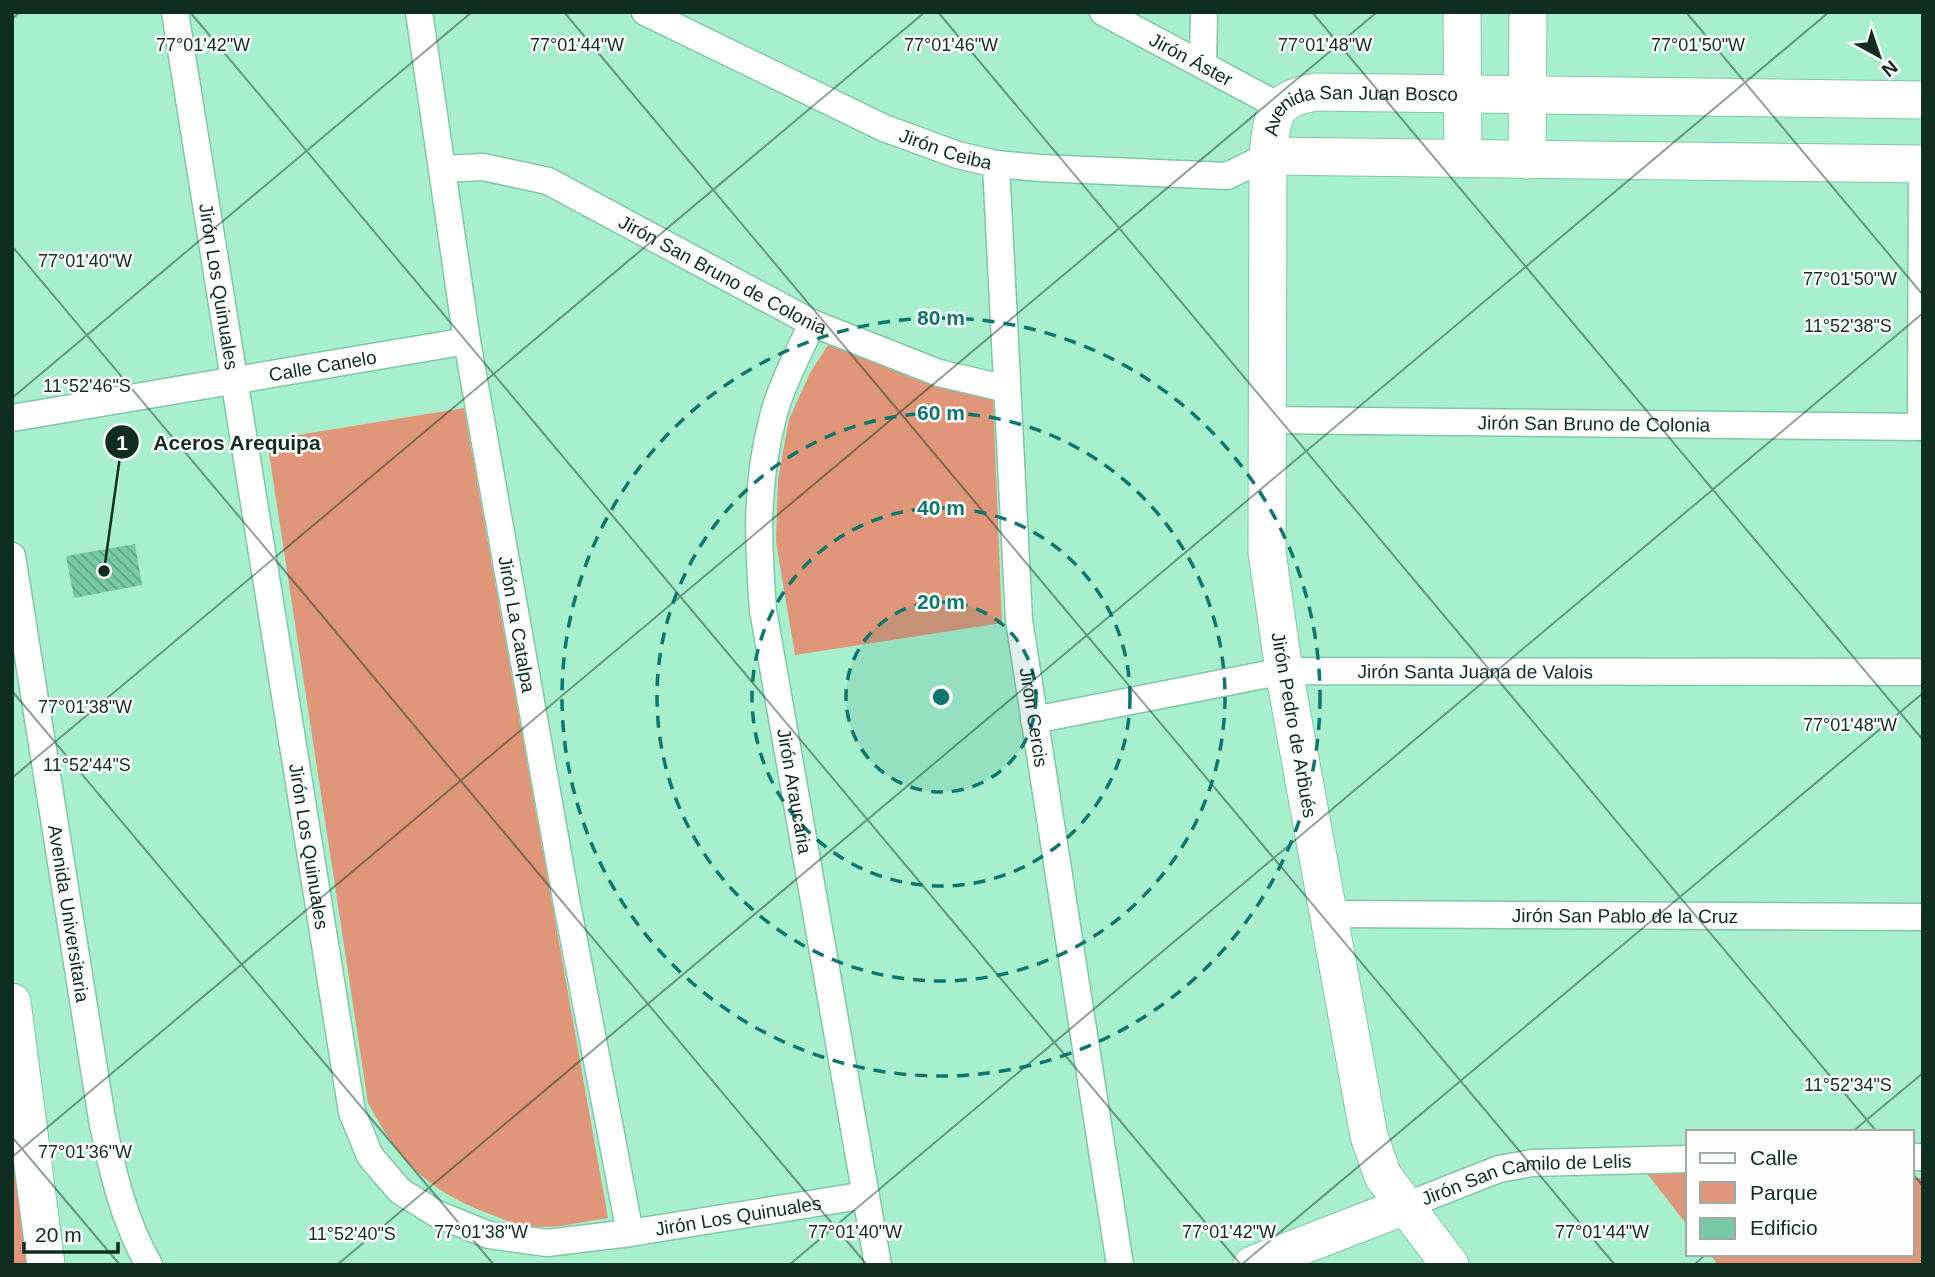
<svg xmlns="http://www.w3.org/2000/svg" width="1935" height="1277" font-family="Arial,sans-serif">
	<defs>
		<pattern id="building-back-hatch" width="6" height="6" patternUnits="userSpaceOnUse" patternTransform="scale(1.75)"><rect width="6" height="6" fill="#77caa4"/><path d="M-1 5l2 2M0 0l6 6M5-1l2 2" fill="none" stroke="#60a485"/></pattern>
	</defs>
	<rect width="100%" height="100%" fill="#a8f0cd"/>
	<g fill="#e09779">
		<polygon points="828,345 937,384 993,397 1002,623 795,655 776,542 778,479 789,419 810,373"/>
		<path d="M464,408L608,1218C586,1221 561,1228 539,1227C520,1226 504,1220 487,1213C426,1190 398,1159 368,1103L267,440Z"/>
		<polygon points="12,1121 30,1265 12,1265"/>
		<polygon points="1645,1171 1688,1172 1688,1226"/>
		<polygon points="1912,1178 1923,1178 1923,1265 1718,1265 1710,1254 1912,1254"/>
	</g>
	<polygon fill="url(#building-back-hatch)" points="135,544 142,585 74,598 66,556"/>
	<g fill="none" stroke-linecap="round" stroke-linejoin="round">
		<g stroke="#80c7a6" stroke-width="29">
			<g id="street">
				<path id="s1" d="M175,12L352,1112L370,1156L400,1191L437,1214L489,1235L547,1243L630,1233L866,1195"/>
				<path id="s2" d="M419,12L467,341L566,899L630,1233"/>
				<path id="s3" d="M645,12L884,128L958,155L996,164L1040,168L1227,176L1268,156"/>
				<path id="s4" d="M1103,12L1279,106"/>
				<polyline points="1203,65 1204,12"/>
				<path id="s5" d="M996,164L1019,620L1120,1265"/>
				<path id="s6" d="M442,169L483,167L548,181L812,323L939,373L1007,389"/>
				<path id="s7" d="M812,323C799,353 781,385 773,417C755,485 758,542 763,610L878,1265"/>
				<path id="s8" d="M12,418L467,341"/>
				<path id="s9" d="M1267,420L1923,427"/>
				<polyline points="1921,427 1922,164"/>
				<path id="s10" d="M12,556L102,1119C112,1170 123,1219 149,1265"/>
				<path id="s11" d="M1034,720L1284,671L1923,672"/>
				<path id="s12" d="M1327,914L1923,917"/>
				<polyline points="1912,1157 1923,1157"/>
				<path id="s13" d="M1405,1206L1499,1169L1532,1163L1688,1159"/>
			</g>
		</g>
		<g stroke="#80c7a6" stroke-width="39">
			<g id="secondary">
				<polyline points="1462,12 1463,159"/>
				<polyline points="1268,156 1923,164"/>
				<polyline points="1527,160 1528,12"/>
				<polyline points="12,1002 46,1265"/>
				<polyline points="1252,1265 1405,1206"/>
				<path id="s14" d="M1450,1265L1383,1176L1369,1136L1284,671L1267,552L1268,156C1272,117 1272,99 1316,92L1923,100"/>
			</g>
		</g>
		<use href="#street" stroke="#fff" stroke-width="26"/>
		<use href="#secondary" stroke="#fff" stroke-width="37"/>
	</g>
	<path fill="none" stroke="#0f2d20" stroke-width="2" stroke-opacity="0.45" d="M190,12L1241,1265M564,12L1615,1265M938,12L1877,1132M1312,12L1923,740M1686,12L1923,295M12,19L20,12M12,246L867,1265M12,398L472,12M12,691L494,1265M12,778L925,12M1852,1132L1923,1073M12,1137L120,1265M12,1157L1377,12M1912,1173L1923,1186M337,1265L1829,12M789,1265L1923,313M1241,1265L1923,693M1694,1265L1706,1254"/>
	<circle cx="941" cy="697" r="95" fill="#0f766e" fill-opacity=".12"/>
	<g fill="none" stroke="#0f766e" stroke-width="3.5" stroke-dasharray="12 9">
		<circle cx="941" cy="697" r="95"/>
		<circle cx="941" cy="697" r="189"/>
		<circle cx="941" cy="697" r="284"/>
		<circle cx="941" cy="697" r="379"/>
	</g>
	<g text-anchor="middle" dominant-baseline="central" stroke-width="5" stroke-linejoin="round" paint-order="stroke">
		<g font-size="19" fill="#0f2d20" stroke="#fefefe">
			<text stroke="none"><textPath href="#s4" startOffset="100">Jirón Áster</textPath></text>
			<text stroke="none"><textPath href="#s14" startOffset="1269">Avenida San Juan Bosco</textPath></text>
			<text stroke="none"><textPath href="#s3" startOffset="331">Jirón Ceiba</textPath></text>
			<text stroke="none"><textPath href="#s6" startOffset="306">Jirón San Bruno de Colonia</textPath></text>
			<text stroke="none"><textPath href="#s1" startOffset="278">Jirón Los Quinuales</textPath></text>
			<text stroke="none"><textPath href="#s8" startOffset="315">Calle Canelo</textPath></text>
			<text stroke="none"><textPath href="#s9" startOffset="327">Jirón San Bruno de Colonia</textPath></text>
			<text stroke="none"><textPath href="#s2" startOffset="620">Jirón La Catalpa</textPath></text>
			<text stroke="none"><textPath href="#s11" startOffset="446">Jirón Santa Juana de Valois</textPath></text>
			<text stroke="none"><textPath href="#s5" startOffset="555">Jirón Cercis</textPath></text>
			<text transform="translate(1294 725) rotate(80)">Jirón Pedro de Arbués</text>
			<text stroke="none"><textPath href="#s7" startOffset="480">Jirón Araucaria</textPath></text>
			<text stroke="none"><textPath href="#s1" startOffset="845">Jirón Los Quinuales</textPath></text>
			<text stroke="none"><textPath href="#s10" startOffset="362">Avenida Universitaria</textPath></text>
			<text stroke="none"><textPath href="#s12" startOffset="298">Jirón San Pablo de la Cruz</textPath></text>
			<text stroke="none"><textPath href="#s13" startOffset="126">Jirón San Camilo de Lelis</textPath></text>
			<text stroke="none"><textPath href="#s1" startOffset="1559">Jirón Los Quinuales</textPath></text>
		</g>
	</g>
	<g font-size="18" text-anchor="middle" fill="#0f2d20" stroke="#fefefe" stroke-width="5" stroke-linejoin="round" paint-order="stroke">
		<text x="203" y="51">77°01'42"W</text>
		<text x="1325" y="51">77°01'48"W</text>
		<text x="577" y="51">77°01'44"W</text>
		<text x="951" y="51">77°01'46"W</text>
		<text x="1698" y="51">77°01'50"W</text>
		<text x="85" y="267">77°01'40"W</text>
		<text x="1850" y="285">77°01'50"W</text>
		<text x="1848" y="332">11°52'38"S</text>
		<text x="87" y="392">11°52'46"S</text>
		<text x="85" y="713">77°01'38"W</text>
		<text x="1850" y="731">77°01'48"W</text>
		<text x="87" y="771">11°52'44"S</text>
		<text x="1848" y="1091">11°52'34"S</text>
		<text x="85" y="1158">77°01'36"W</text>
		<text x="481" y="1238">77°01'38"W</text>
		<text x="855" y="1238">77°01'40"W</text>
		<text x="1229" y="1238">77°01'42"W</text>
		<text x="1602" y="1238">77°01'44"W</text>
		<text x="352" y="1240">11°52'40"S</text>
	</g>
	<circle cx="941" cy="697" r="10" fill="#0f766e" stroke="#fefefe" stroke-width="3.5"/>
	<g font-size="21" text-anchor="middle" font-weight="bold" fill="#0f766e" stroke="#fefefe" stroke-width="5" stroke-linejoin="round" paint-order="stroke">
		<text x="941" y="325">80 m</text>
		<text x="941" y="420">60 m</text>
		<text x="941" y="515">40 m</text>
		<text x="941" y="609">20 m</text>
	</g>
	<path fill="none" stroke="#0f2d20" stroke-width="2.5" d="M104 571L122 442"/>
	<g fill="#0f2d20" stroke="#fefefe" stroke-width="2.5">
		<circle cx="104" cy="571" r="7"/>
		<circle cx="122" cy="442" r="18"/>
	</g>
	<g font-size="21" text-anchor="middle" font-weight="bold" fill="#fff">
		<text x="122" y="450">1</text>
	</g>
	<g font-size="21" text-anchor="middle" font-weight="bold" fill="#0f2d20" stroke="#fefefe" stroke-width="5" stroke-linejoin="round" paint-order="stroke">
		<text x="237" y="450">Aceros Arequipa</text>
	</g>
	<rect width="1935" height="1277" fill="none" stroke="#0f2d20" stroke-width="28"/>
	<rect x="1686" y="1130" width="228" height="126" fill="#fefefe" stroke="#9eaaa5" stroke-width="2"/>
	<rect x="1700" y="1153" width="35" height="10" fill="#ffffff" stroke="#9eaaa5" stroke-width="2"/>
	<text x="1750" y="1165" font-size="21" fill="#0f2d20">Calle</text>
	<rect x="1700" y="1182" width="35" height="21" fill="#e09779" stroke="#9eaaa5" stroke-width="2"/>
	<text x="1750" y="1200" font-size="21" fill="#0f2d20">Parque</text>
	<rect x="1700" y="1218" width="35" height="21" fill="#77caa4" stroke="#9eaaa5" stroke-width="2"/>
	<text x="1750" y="1235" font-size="21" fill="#0f2d20">Edificio</text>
	<g transform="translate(1879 56) rotate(140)" stroke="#fefefe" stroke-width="5" paint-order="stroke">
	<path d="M0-5L12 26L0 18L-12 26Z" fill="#0f2d20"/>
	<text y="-10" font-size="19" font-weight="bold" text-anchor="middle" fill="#0f2d20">N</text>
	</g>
	<path d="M24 1242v10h94v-10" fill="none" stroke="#0f2d20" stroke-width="3.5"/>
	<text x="35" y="1242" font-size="21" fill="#0f2d20" stroke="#fefefe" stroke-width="5" paint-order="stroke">20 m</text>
</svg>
